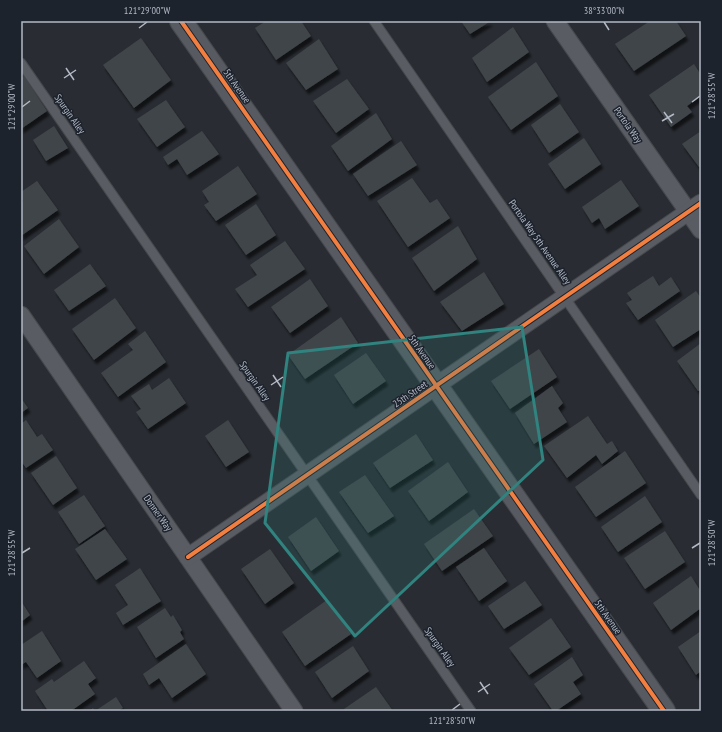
<svg xmlns="http://www.w3.org/2000/svg" width="722" height="732" font-family="'PT Sans Narrow',sans-serif">
	<defs>
		<filter id="shadow"><feDropShadow dx="2.5" dy="4.5" stdDeviation="1" flood-color="#0009"/></filter>
	</defs>
	<rect width="100%" height="100%" fill="#292d33"/>
	<g fill="#41454a" filter="url(#shadow)">
		<polygon points="266,21 301,21 311,36 276,60 255,28"/>
		<polygon points="461,21 491,21 470,34"/>
		<polygon points="650,21 676,21 686,36 634,71 615,44"/>
		<polygon points="513,27 529,52 487,82 472,58"/>
		<polygon points="141,38 171,80 134,108 103,65"/>
		<polygon points="319,39 338,69 306,90 286,63"/>
		<polygon points="536,62 558,96 511,130 488,97"/>
		<polygon points="694,64 701,75 701,96 687,106 692,112 671,127 649,95"/>
		<polygon points="24,76 47,111 21,129 21,78"/>
		<polygon points="347,79 369,109 336,133 313,101"/>
		<polygon points="166,100 185,127 157,147 137,119"/>
		<polygon points="560,104 579,132 549,153 531,125"/>
		<polygon points="376,113 392,139 348,171 331,146"/>
		<polygon points="54,126 68,148 46,161 33,140"/>
		<polygon points="202,131 219,154 187,175 177,159 168,165 163,157"/>
		<polygon points="701,131 701,166 699,167 682,144"/>
		<polygon points="584,138 601,164 565,189 548,164"/>
		<polygon points="401,141 417,165 368,196 353,174"/>
		<polygon points="238,166 257,194 216,221 204,205 209,202 202,191"/>
		<polygon points="412,178 430,203 437,199 450,218 408,247 377,201"/>
		<polygon points="621,180 639,206 605,229 599,218 592,223 582,207"/>
		<polygon points="37,181 58,210 21,236 21,202 23,201 21,198 21,192"/>
		<polygon points="256,204 276,235 246,255 225,225"/>
		<polygon points="59,219 79,247 44,274 24,246"/>
		<polygon points="458,226 477,259 434,291 412,258"/>
		<polygon points="285,241 305,269 248,307 235,289 257,275 250,265"/>
		<polygon points="90,264 106,286 69,311 54,290"/>
		<polygon points="484,272 504,304 462,331 440,302"/>
		<polygon points="653,276 659,286 671,277 680,291 638,320 626,303 632,300 627,293"/>
		<polygon points="310,279 328,306 290,333 271,307"/>
		<polygon points="696,291 701,298 701,329 673,347 655,320"/>
		<polygon points="115,298 136,328 94,360 72,329"/>
		<polygon points="341,317 358,343 305,379 288,355"/>
		<polygon points="145,331 166,362 118,397 101,373 133,350 128,344"/>
		<polygon points="701,343 701,390 698,391 677,361"/>
		<polygon points="539,349 557,377 510,409 491,381"/>
		<polygon points="366,353 386,381 353,404 334,375"/>
		<polygon points="169,378 186,403 148,429 136,412 141,409 131,396 149,384 152,390"/>
		<polygon points="552,386 563,403 558,408 567,422 534,444 515,413"/>
		<polygon points="21,398 28,408 21,413"/>
		<polygon points="588,416 607,444 612,441 618,451 602,464 596,455 567,478 544,446"/>
		<polygon points="26,420 37,437 42,434 53,450 26,468 21,461 21,424"/>
		<polygon points="228,420 249,452 226,467 205,436"/>
		<polygon points="416,434 433,460 390,488 373,463"/>
		<polygon points="625,451 646,483 596,517 575,487"/>
		<polygon points="56,456 77,488 53,505 31,473"/>
		<polygon points="448,462 468,492 429,521 408,491"/>
		<polygon points="365,475 394,516 368,533 339,492"/>
		<polygon points="84,495 105,526 79,544 58,512"/>
		<polygon points="645,496 662,522 618,552 601,527"/>
		<polygon points="474,509 493,536 442,571 424,544"/>
		<polygon points="316,517 339,551 311,571 288,537"/>
		<polygon points="105,529 127,559 96,580 75,549"/>
		<polygon points="665,531 685,562 645,589 624,558"/>
		<polygon points="484,548 507,581 479,601 456,567"/>
		<polygon points="270,549 294,583 265,604 241,569"/>
		<polygon points="140,568 161,601 123,625 116,613 128,605 115,585"/>
		<polygon points="691,576 701,592 701,608 671,630 653,603"/>
		<polygon points="525,581 542,605 504,629 488,606"/>
		<polygon points="327,600 351,634 305,666 282,632"/>
		<polygon points="21,601 30,615 21,622"/>
		<polygon points="165,608 171,617 173,615 182,630 180,632 184,639 156,658 137,627"/>
		<polygon points="551,618 571,647 529,675 509,648"/>
		<polygon points="42,631 61,661 37,678 26,662 21,665 21,645"/>
		<polygon points="701,631 701,671 696,675 678,647"/>
		<polygon points="186,644 206,674 172,698 159,678 149,685 143,674"/>
		<polygon points="353,646 369,671 332,698 315,672"/>
		<polygon points="572,657 583,675 573,682 581,694 556,711 553,711 534,684"/>
		<polygon points="84,661 96,678 88,684 95,694 71,711 48,711 35,691 52,679 54,682"/>
		<polygon points="376,687 393,711 345,711 344,709"/>
		<polygon points="116,697 123,708 118,711 89,711 93,708 95,711"/>
	</g>
	<g fill="none" stroke-linecap="round" stroke-linejoin="round">
		<g stroke="#45484c" stroke-width="11">
			<g id="lane">
				<polyline points="374,21 701,495"/>
				<polyline points="21,63 471,711"/>
			</g>
		</g>
		<g stroke="#45484c" stroke-width="19">
			<g id="street">
				<polyline points="555,21 701,230"/>
				<polyline points="21,315 294,711"/>
				<polyline points="188,557 701,203"/>
			</g>
		</g>
		<g stroke="#45484c" stroke-width="24">
			<polyline id="secondary" points="181,21 664,711"/>
		</g>
		<use href="#lane" stroke="#595c62" stroke-width="9"/>
		<use href="#street" stroke="#595c62" stroke-width="17"/>
		<use href="#secondary" stroke="#575a60" stroke-width="22"/>
		<g stroke="#1d232d" stroke-width="6">
			<g id="cycleway">
				<polyline points="181,21 664,711"/>
				<polyline points="188,557 701,203"/>
			</g>
		</g>
		<use href="#cycleway" stroke="#f27e40" stroke-width="4"/>
	</g>
	<path fill="#30837f" fill-opacity="0.2" stroke="#30837f" stroke-width="3" stroke-linejoin="round" d="M522,327L543,460L355,636L265,523L288,353Z"/>
	<path fill="none" stroke="#b3b9c5" stroke-width="1.5" d="M604,22L609,30M139,28L147,22M66,68L74,80M64,78L76,70M692,102L700,96M22,107L30,101M664,112L672,123M662,121L674,114M273,375L281,387M271,385L283,377M692,548L700,543M22,553L30,548M480,682L488,694M478,692L490,684M452,710L460,704"/>
	<g text-anchor="middle" dominant-baseline="central" stroke-width="3" stroke-linejoin="round" paint-order="stroke">
		<g font-size="10" fill="#b3b9c5" stroke="#1d232d">
			<text transform="translate(237 86) rotate(55)">5th Avenue</text>
			<text transform="translate(70 114) rotate(55)">Spurgin Alley</text>
			<text transform="translate(628 125) rotate(55)">Portola Way</text>
			<text transform="translate(540 242) rotate(55)">Portola Way 5th Avenue Alley</text>
			<text transform="translate(422 352) rotate(55)">5th Avenue</text>
			<text transform="translate(255 381) rotate(55)">Spurgin Alley</text>
			<text transform="translate(410 394) rotate(-34)">25th Street</text>
			<text transform="translate(158 513) rotate(55)">Donner Way</text>
			<text transform="translate(608 617) rotate(55)">5th Avenue</text>
			<text transform="translate(440 647) rotate(55)">Spurgin Alley</text>
		</g>
	</g>
	<rect width="722" height="732" fill="none" stroke="#1d232d" stroke-width="44"/>
	<rect x="22" y="22" width="678" height="688" fill="none" stroke="#b3b9c5" stroke-width="1.5"/>
	<g font-size="10" text-anchor="middle" fill="#b3b9c5">
		<text x="147" y="14">121°29'00"W</text>
		<text x="604" y="14">38°33'00"N</text>
		<text transform="translate(711 96) rotate(-90)" y="4">121°28'55"W</text>
		<text transform="translate(11 107) rotate(-90)" y="4">121°29'00"W</text>
		<text transform="translate(711 543) rotate(-90)" y="4">121°28'50"W</text>
		<text transform="translate(11 553) rotate(-90)" y="4">121°28'55"W</text>
		<text x="452" y="724">121°28'50"W</text>
	</g>
</svg>
